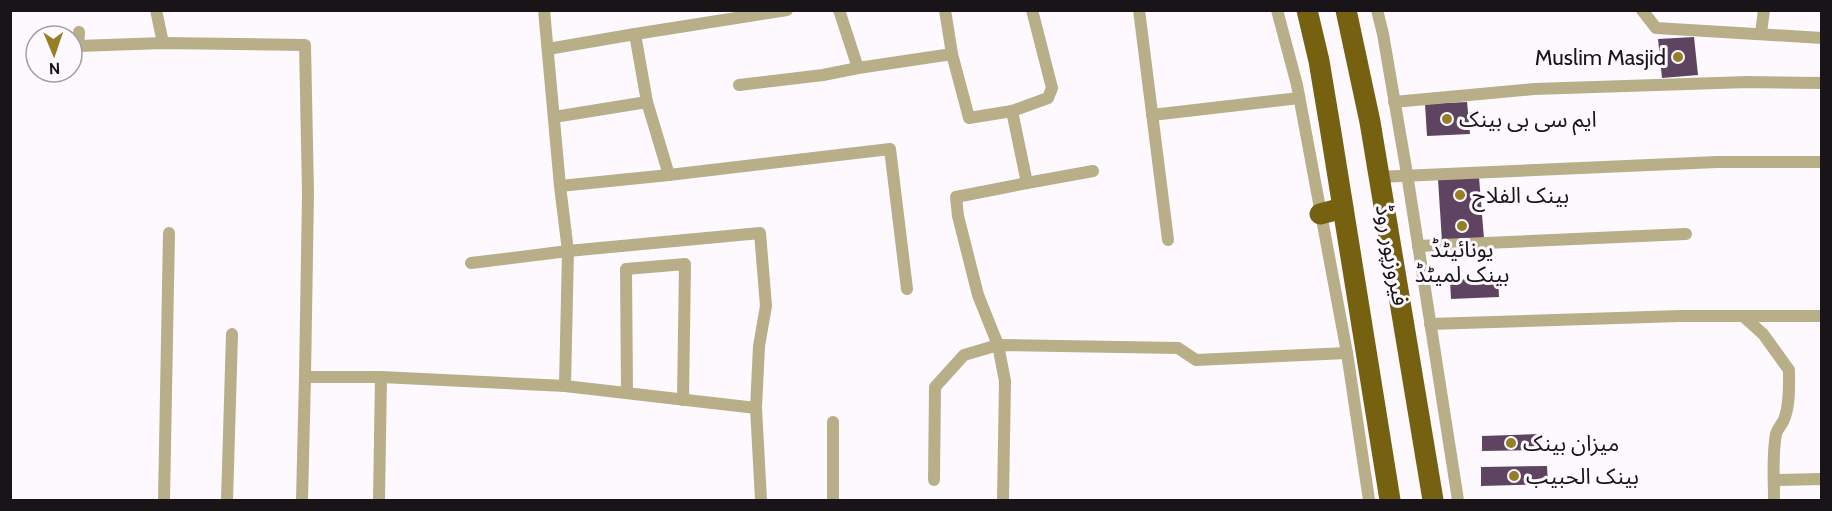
<svg xmlns="http://www.w3.org/2000/svg" width="1832" height="511" font-family="Cabin,'Noto Sans Arabic',sans-serif">
	<rect width="100%" height="100%" fill="#fef9ff"/>
	<g fill="#5e4461">
		<polygon points="1694,37 1698,75 1662,78 1658,39"/>
		<polygon points="1467,102 1470,134 1427,136 1425,104"/>
		<polygon points="1479,177 1484,239 1442,242 1438,179"/>
		<polygon points="1498,278 1499,297 1451,299 1450,280"/>
		<polygon points="1541,434 1541,450 1482,451 1482,436"/>
		<polygon points="1547,466 1548,484 1481,486 1481,467"/>
	</g>
	<g fill="none" stroke-linecap="round" stroke-linejoin="round">
		<g stroke="#b8ae88" stroke-width="12">
			<polyline points="156,10 163,43"/>
			<polyline points="544,10 560,186"/>
			<polyline points="839,10 858,68"/>
			<polyline points="1139,10 1168,240"/>
			<polyline points="1277,10 1297,85 1347,353 1369,500"/>
			<polyline points="1377,10 1383,34 1407,174 1458,500"/>
			<polyline points="1642,10 1656,28 1822,38"/>
			<polyline points="79,32 78,46 163,43 305,45 308,193 305,377 381,377 565,386"/>
			<polyline points="1761,33 1764,10"/>
			<polyline points="635,34 787,10"/>
			<polyline points="548,49 635,34 647,102 554,117"/>
			<polyline points="952,54 969,118 1012,111 1027,183 1093,171"/>
			<polyline points="739,85 823,75 858,68 952,54 945,10"/>
			<polyline points="647,102 669,175"/>
			<polyline points="1394,102 1534,89 1748,82 1822,83"/>
			<polyline points="1012,111 1048,98 1052,88 1032,10"/>
			<polyline points="1152,115 1299,98"/>
			<polyline points="1378,177 1717,162 1822,162"/>
			<polyline points="1418,246 1686,234"/>
			<polyline points="471,263 568,251 565,386 756,408 761,500"/>
			<path d="M1743,316L1763,334L1789,370C1789,385 1790,402 1785,417C1783,424 1778,427 1776,434C1772,455 1774,478 1774,500"/>
			<polyline points="1430,324 1680,316 1822,316"/>
			<polyline points="627,393 626,269 685,264 683,400"/>
			<polyline points="756,408 759,346 766,306 760,233 568,251 560,186 669,175 890,149 907,289"/>
			<polyline points="833,422 833,500"/>
			<polyline points="934,480 935,387 964,355 998,345 1178,348 1196,360 1347,353"/>
			<polyline points="1774,480 1822,479"/>
			<polyline points="164,500 169,233"/>
			<polyline points="227,500 232,334"/>
			<polyline points="302,500 305,377"/>
			<polyline points="379,500 381,377"/>
			<polyline points="1003,500 1005,381 998,345 978,295 958,216 956,197 1027,183"/>
		</g>
		<g stroke="#75610f" stroke-width="21">
			<polyline points="1307,10 1319,61 1331,133 1390,500"/>
			<polyline points="1346,10 1370,122 1433,500"/>
			<polyline points="1320,214 1343,208"/>
		</g>
	</g>
	<g fill="#957e25" stroke="#fef9ff" stroke-width="2">
		<circle cx="1678" cy="57" r="6"/>
		<circle cx="1447" cy="119" r="6"/>
		<circle cx="1460" cy="195" r="6"/>
		<circle cx="1462" cy="226" r="6"/>
		<circle cx="1511" cy="443" r="6"/>
		<circle cx="1514" cy="476" r="6"/>
	</g>
	<g text-anchor="middle" dominant-baseline="central" stroke-width="6" stroke-linejoin="round" paint-order="stroke">
		<g font-size="22" fill="#181418" stroke="#fef9ff" text-anchor="start">
			<text x="1666" y="57" text-anchor="end">Muslim Masjid</text>
			<text x="1459" y="119">ایم سی بی بینک</text>
			<text x="1472" y="195">بینک الفلاح</text>
			<text x="1462" y="249" text-anchor="middle">یونائیٹڈ<tspan x="1462" dy="25">بینک لمیٹڈ</tspan></text>
			<text x="1523" y="443">میزان بینک</text>
			<text x="1526" y="476">بينک الحبيب</text>
		</g>
		<g font-size="22" fill="#181418" stroke="#fef9ff">
			<text transform="translate(1392 255) rotate(80)">فیروزپور روڈ</text>
		</g>
	</g>
	<rect width="1832" height="511" fill="none" stroke="#181418" stroke-width="24"/>
	<g transform="translate(54 54) rotate(178)"><circle r="28" fill="#fef9ff" stroke="#a29da3" stroke-width="1.5"/>
	<path d="M0-4.5L10 22L0 15L-10 22Z" fill="#957e25"/>
	<text y="-9" font-size="16" font-weight="bold" text-anchor="middle" fill="#181418">N</text>
	</g>
</svg>
